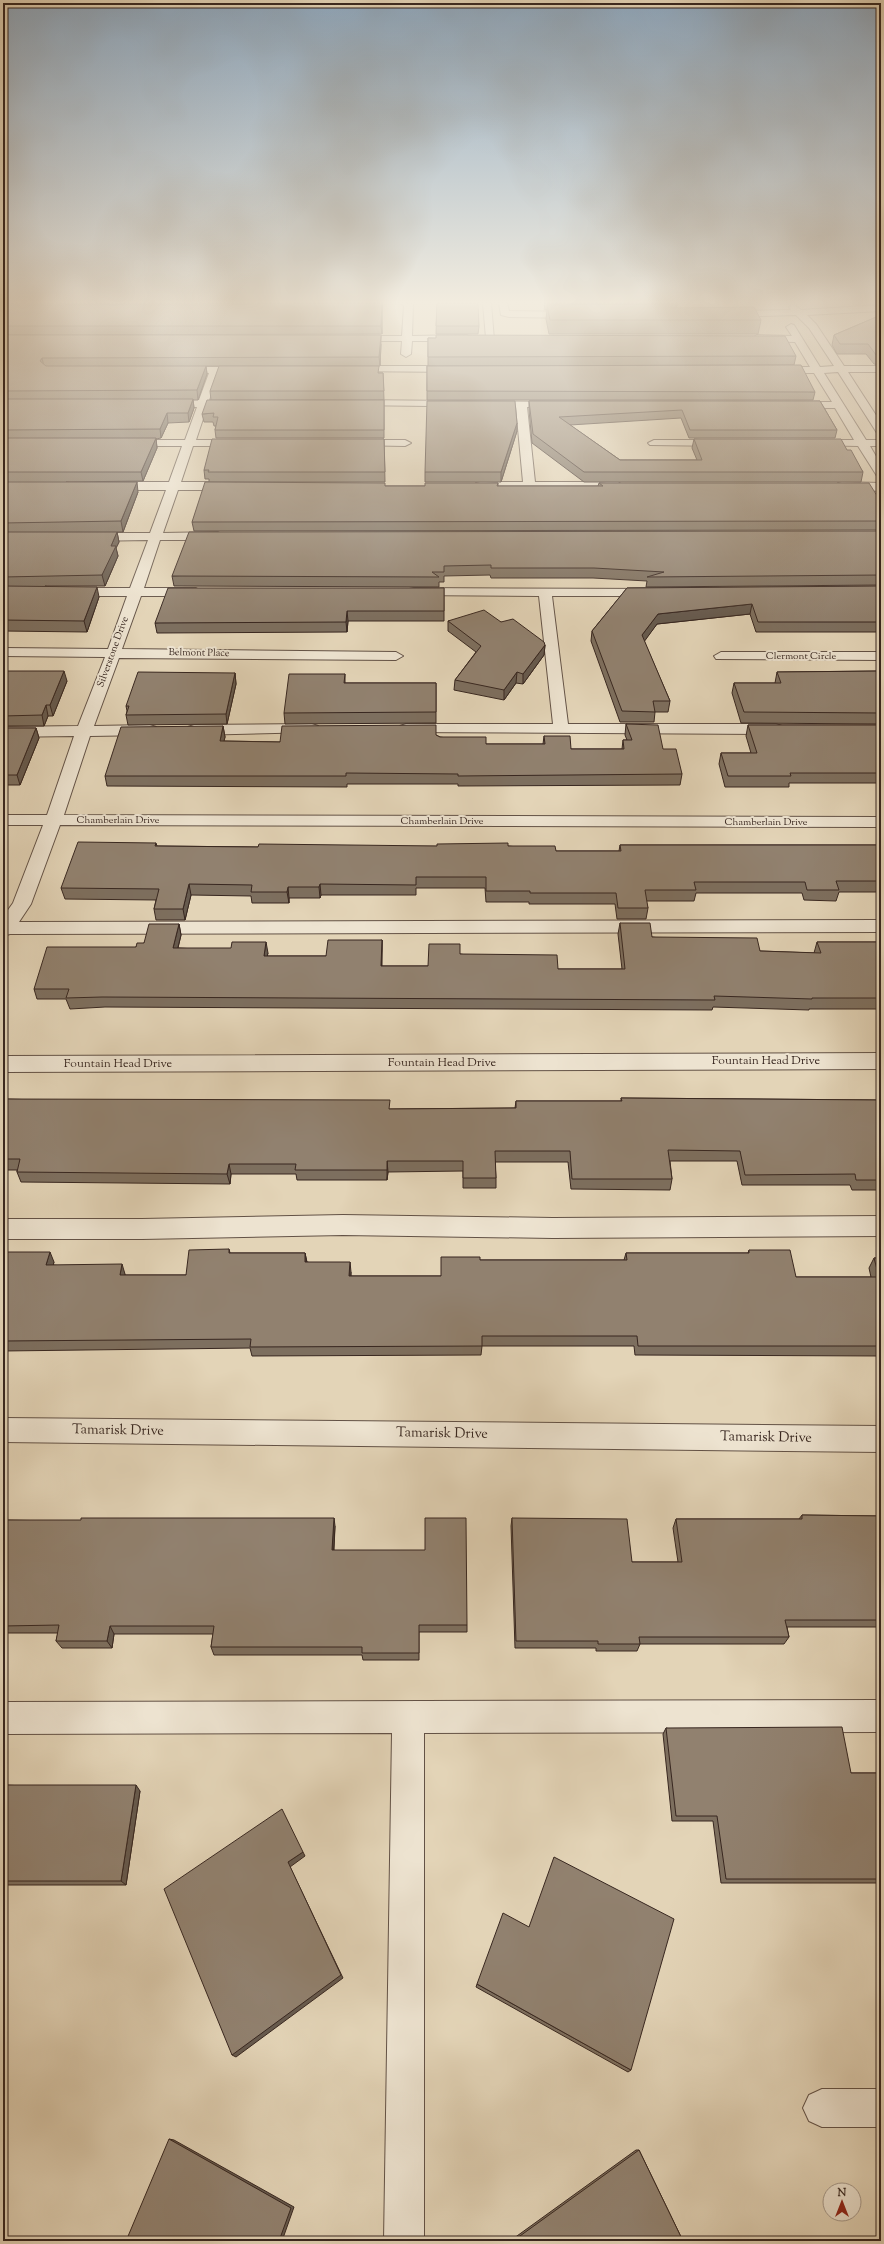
<svg xmlns="http://www.w3.org/2000/svg" width="884" height="2244" font-family="'Sorts Mill Goudy',serif">
	<rect width="100%" height="100%" fill="#e3d4b7"/>
	<filter id="stains"><feTurbulence type="fractalNoise" baseFrequency=".005" numOctaves="4"/><feColorMatrix values="0 0 0 0 .2 0 0 0 0 .09 0 0 0 0 .02 0 0 0 .5 -.17"/></filter>
	<radialGradient id="worn" r=".72"><stop offset=".6" stop-color="#630" stop-opacity="0"/><stop offset="1" stop-color="#630" stop-opacity=".3"/></radialGradient>
	<g fill="none" stroke-linecap="round" stroke-linejoin="round">
		<g stroke="#635246" stroke-width="2">
			<g id="minor">
				<polygon points="401,303 413,304 412,336 467,335 472,338 467,341 412,341 411,354 406,357 401,354 402,341 348,341 346,339 351,336 402,336 404,306"/>
				<polygon points="483,303 491,303 494,340 488,340 486,338"/>
				<polygon points="499,303 507,303 509,311 576,312 581,315 576,318 509,317 501,315"/>
				<polygon points="793,304 801,310 881,305 881,311 807,315 816,324 844,366 881,366 881,372 848,372 881,423 881,434 877,433 838,372 824,373 866,440 881,440 881,446 870,446 881,465 881,477 877,476 858,446 809,445 807,443 813,440 854,440 835,408 792,408 787,405 792,402 832,402 814,373 774,373 769,370 774,367 810,367 795,342 757,341 752,338 757,335 792,336 786,327 791,324 794,325 820,367 834,366 809,328 796,315 728,317 723,314 728,311 791,310 789,307"/>
				<polygon points="348,366 458,366 463,369 458,372 344,371 343,369"/>
				<polygon points="176,367 248,367 253,370 248,373 219,373 209,400 236,400 241,403 236,406 207,407 196,440 242,440 248,443 242,446 193,446 181,482 234,482 240,486 234,490 178,490 163,533 218,532 224,536 218,540 160,540 144,588 196,588 203,592 196,596 141,596 122,649 396,652 403,656 396,660 119,658 94,726 150,725 156,727 158,730 156,733 150,735 90,736 64,815 881,817 881,827 60,825 31,904 19,922 881,920 881,932 10,934 3,936 3,917 13,903 43,825 3,825 3,815 47,815 74,736 3,737 3,727 78,726 105,657 3,656 3,648 108,649 127,596 68,596 61,592 68,588 130,588 148,540 88,541 82,537 88,533 150,533 166,490 108,490 102,486 108,482 169,482 182,446 126,446 120,443 126,440 185,440 197,407 164,407 159,404 164,401 199,400 209,373 172,372 171,370"/>
				<polygon points="354,400 562,402 563,404 558,407 527,407 535,482 618,482 624,486 618,490 476,489 474,486 476,483 480,482 523,482 516,407 350,405 350,401"/>
				<polygon points="354,440 405,440 411,443 405,446 350,445 348,443 350,441"/>
				<polygon points="654,440 723,440 729,443 723,446 650,445 648,443"/>
				<polygon points="842,482 881,483 881,491 838,489 836,486 838,483"/>
				<polygon points="414,588 659,589 661,592 659,595 654,596 552,596 568,724 776,724 782,726 784,729 782,732 776,734 400,732 398,729 400,726 406,724 553,724 539,596 409,595 407,592 409,589"/>
				<polygon points="721,652 881,652 881,660 716,659 714,656"/>
				<polygon points="312,724 318,726 320,729 318,732 194,735 188,733 186,730 188,727 194,725"/>
				<polygon points="881,1053 881,1069 3,1072 3,1056"/>
				<polygon points="343,1215 553,1218 881,1216 881,1236 553,1238 343,1235 142,1239 3,1239 3,1219 142,1219"/>
				<polygon points="3,1418 881,1426 881,1452 3,1442"/>
				<polygon points="881,1700 881,1732 424,1733 424,2241 384,2241 392,1733 3,1734 3,1702"/>
				<polygon points="822,2089 881,2089 881,2127 822,2127 809,2121 803,2108 809,2095"/>
			</g>
		</g>
		<use href="#minor" fill="#ede3d0" fill-rule="evenodd"/>
	</g>
	<g fill="#7d6f5f" stroke="#382720">
		<polygon points="3,303 265,303 65,305 229,305 382,303 382,334 3,335"/>
		<polygon points="437,303 479,326 478,334 436,334"/>
		<polygon points="544,303 678,303 676,308 761,320 758,334 549,334 546,319 547,310 545,310"/>
		<polygon points="881,315 881,365 874,364 866,354 837,354 832,345 834,335"/>
		<polygon points="3,335 381,344 380,366 206,366 207,374 198,400 193,400 194,408 189,422 168,423 161,438 156,439 157,448 143,481 66,482 138,492 123,532 117,532 119,542 116,548 118,556 105,586 45,586 99,597 87,632 3,631"/>
		<polygon points="428,338 796,356 794,365 428,366"/>
		<polygon points="427,366 815,392 813,400 427,400"/>
		<polygon points="379,373 383,373 384,400 211,400 210,391"/>
		<polygon points="384,400 384,438 216,438 215,430 216,426 214,426 213,422 204,422 202,414"/>
		<polygon points="529,401 820,401 837,430 835,438 689,438 681,418 570,425 620,460 697,460 692,448 694,439 847,450 863,472 861,482 584,482 532,443 529,410"/>
		<polygon points="517,431 501,482 425,482 425,472"/>
		<polygon points="384,439 385,482 209,482 209,479 205,479 204,470"/>
		<polygon points="498,483 498,486 598,486 599,483 881,502 881,530 194,531 192,522 385,486 425,486"/>
		<polygon points="881,531 881,585 646,587 647,581 593,578 491,578 490,575 444,576 444,582 439,582 439,587 174,586 172,576"/>
		<polygon points="881,586 881,632 756,632 750,614 657,624 644,641 670,701 668,712 655,712 654,722 620,722 591,641 592,631 627,588"/>
		<polygon points="444,588 444,621 348,621 347,632 157,633 155,623"/>
		<polygon points="448,621 501,622 545,645 544,655 523,684 516,683 504,700 454,690 455,680 476,652 448,631"/>
		<polygon points="3,671 67,681 53,716 48,716 44,726 3,726"/>
		<polygon points="881,671 881,724 741,723 732,693 734,683 775,683 777,672"/>
		<polygon points="235,673 236,684 227,724 128,725 126,715 127,711 126,706"/>
		<polygon points="345,674 345,683 436,683 436,723 285,724 284,713"/>
		<polygon points="626,724 663,749 682,774 680,785 458,786 458,784 347,784 347,787 107,786 105,776 223,726 225,737 224,741 280,742 436,735 440,737 486,744 543,744 544,736 571,749 622,749 623,740 627,740 625,735"/>
		<polygon points="748,725 881,725 881,783 789,783 789,787 725,787 719,764 721,753 751,753 746,736"/>
		<polygon points="3,728 36,728 39,738 20,785 3,785"/>
		<polygon points="156,843 157,846 258,847 508,846 556,851 619,851 620,845 881,845 881,892 839,892 836,901 804,900 802,893 696,893 694,901 646,901 648,908 646,919 617,919 615,904 529,904 529,902 486,902 485,888 416,888 416,895 321,895 320,898 289,898 289,903 252,903 251,896 191,895 185,920 156,920 154,909 156,900 65,899 61,888"/>
		<polygon points="620,923 652,937 760,951 814,953 817,942 881,942 881,1009 809,1009 809,1010 713,1007 712,1010 105,1007 70,1009 66,999 37,999 34,989 136,947 144,943 179,924 181,935 178,948 268,953 267,956 326,956 382,940 382,966 428,966 460,954 558,969 622,969 618,934"/>
		<polygon points="621,1098 881,1100 881,1190 852,1190 850,1185 742,1185 737,1161 670,1161 672,1179 670,1190 571,1189 568,1162 495,1162 496,1178 496,1188 463,1188 463,1171 388,1172 387,1180 297,1180 296,1174 231,1174 230,1184 21,1182 17,1172 17,1170 3,1170 3,1099 390,1109 515,1108 516,1101 621,1101"/>
		<polygon points="229,1249 230,1253 305,1253 307,1262 351,1272 351,1276 441,1276 480,1260 624,1260 626,1253 748,1253 749,1250 796,1277 871,1277 869,1268 874,1258 881,1258 881,1356 635,1355 634,1346 482,1346 481,1355 252,1356 250,1348 3,1351 3,1256 54,1262 53,1265 125,1274 125,1275 186,1275"/>
		<polygon points="802,1515 881,1516 881,1632 880,1627 787,1627 789,1637 784,1644 640,1644 637,1651 596,1651 596,1648 515,1648 511,1526 512,1518 632,1562 678,1562 673,1528 676,1519 799,1519"/>
		<polygon points="3,1520 335,1526 334,1550 467,1625 467,1632 419,1632 419,1660 363,1660 362,1655 214,1655 211,1647 213,1634 114,1634 112,1648 62,1648 56,1641 58,1633 3,1633"/>
		<polygon points="666,1728 851,1773 881,1773 881,1883 721,1883 713,1821 672,1821 663,1734"/>
		<polygon points="3,1785 140,1791 126,1885 3,1885"/>
		<polygon points="477,1984 631,2070 628,2072 476,1987"/>
		<polygon points="636,2150 639,2150 683,2241 510,2241"/>
	</g>
	<g fill="#665a4e" stroke="#382720">
		<polygon points="382,303 382,334 381,326"/>
		<polygon points="676,303 678,303 675,310"/>
		<polygon points="381,335 381,344 380,366 379,357"/>
		<polygon points="42,358 44,366 40,361"/>
		<polygon points="206,366 207,374 198,400 197,390"/>
		<polygon points="193,399 194,408 189,422 188,413"/>
		<polygon points="167,413 168,423 161,438 160,429"/>
		<polygon points="517,423 517,431 501,482 501,472"/>
		<polygon points="156,438 157,448 143,481 141,472"/>
		<polygon points="137,482 138,492 123,532 121,521"/>
		<polygon points="117,532 119,542 116,548 118,556 105,586 102,575 111,546"/>
		<polygon points="97,587 99,597 87,632 84,621"/>
		<polygon points="752,604 750,614 657,624 641,646 642,635 658,614"/>
		<polygon points="347,611 348,621 347,632 346,622"/>
		<polygon points="545,645 544,655 523,684 523,674"/>
		<polygon points="64,671 67,681 53,716 50,705"/>
		<polygon points="517,672 516,683 504,700 504,690"/>
		<polygon points="235,673 236,684 227,724 226,714"/>
		<polygon points="46,705 48,716 44,726 42,715"/>
		<polygon points="223,726 225,737 221,752 220,741"/>
		<polygon points="36,728 39,738 20,785 17,775"/>
		<polygon points="189,884 191,895 185,920 183,909"/>
		<polygon points="320,884 321,895 320,898 319,887"/>
		<polygon points="288,887 289,898 289,903 287,892"/>
		<polygon points="179,924 181,935 175,959 173,948"/>
		<polygon points="382,940 382,951 381,977 381,966"/>
		<polygon points="266,942 268,953 265,967 264,956"/>
		<polygon points="387,1161 388,1172 387,1180"/>
		<polygon points="229,1164 231,1174 230,1184 227,1174"/>
		<polygon points="50,1252 54,1262 51,1275 46,1265"/>
		<polygon points="305,1253 307,1263 305,1262"/>
		<polygon points="350,1262 351,1272 350,1286 349,1276"/>
		<polygon points="122,1264 125,1274 123,1285 120,1275"/>
		<polygon points="334,1518 335,1526 333,1558 332,1550"/>
		<polygon points="110,1626 114,1634 112,1648 107,1641"/>
		<polygon points="136,1785 140,1791 126,1885 121,1881"/>
		<polygon points="303,1852 305,1856 290,1867 343,1978 236,2057 232,2055 288,1862"/>
		<polygon points="169,2139 174,2140 294,2207 282,2241 279,2241"/>
	</g>
	<g fill="#91816f" stroke="#382720">
		<polygon points="279,303 382,303 381,326 3,326 3,305 229,305"/>
		<polygon points="437,303 478,303 479,326 436,326"/>
		<polygon points="673,304 671,308 754,307 761,320 550,320 547,305"/>
		<polygon points="881,315 881,355 876,355 868,344 840,344 834,335"/>
		<polygon points="3,335 381,335 379,357 42,358 40,361 46,366 206,366 197,390 3,391"/>
		<polygon points="436,335 785,336 796,356 428,357 428,338 436,338"/>
		<polygon points="801,365 815,392 427,391 427,366"/>
		<polygon points="219,366 379,366 378,373 383,373 384,391 210,391"/>
		<polygon points="3,399 193,399 188,413 167,413 160,429 3,430"/>
		<polygon points="207,400 384,400 384,430 215,430 218,417 213,417 214,413 202,414"/>
		<polygon points="427,401 515,401 517,423 501,472 425,472"/>
		<polygon points="529,401 820,401 837,430 690,430 682,410 559,417 620,460 702,460 694,439 841,439 847,450 851,450 863,472 584,472 533,434"/>
		<polygon points="3,438 156,438 141,472 3,472"/>
		<polygon points="212,439 384,439 385,472 208,472 209,470 204,470"/>
		<polygon points="3,482 137,482 121,521 3,523"/>
		<polygon points="205,482 385,483 385,486 425,486 425,483 498,483 497,486 603,486 599,483 869,483 881,502 881,508 878,508 881,513 881,521 192,522"/>
		<polygon points="881,531 881,575 647,577 664,572 594,568 491,568 491,565 444,566 444,572 432,572 439,577 172,576 189,532"/>
		<polygon points="3,532 117,532 111,546 116,546 102,575 3,577"/>
		<polygon points="3,586 97,587 84,621 3,620"/>
		<polygon points="881,586 881,622 758,622 752,604 658,614 642,635 670,701 653,701 655,712 622,711 592,631 627,588"/>
		<polygon points="168,588 444,588 444,611 347,611 346,622 155,623"/>
		<polygon points="484,610 501,622 513,619 544,642 545,645 523,674 517,672 504,690 455,680 481,646 448,621"/>
		<polygon points="3,671 64,671 50,705 46,705 42,715 3,716"/>
		<polygon points="881,671 881,713 744,712 734,683 781,683 777,672"/>
		<polygon points="138,672 235,673 226,714 126,715 129,706 126,706"/>
		<polygon points="289,674 345,674 344,683 436,683 436,712 284,713"/>
		<polygon points="626,724 658,725 663,749 676,749 682,774 458,776 458,774 346,773 346,776 105,776 121,727 223,726 220,741 280,742 282,726 436,725 436,735 440,737 486,737 486,744 545,744 544,736 570,736 571,749 624,749 623,740 632,740"/>
		<polygon points="748,725 881,725 881,773 790,773 791,776 728,776 721,753 757,753"/>
		<polygon points="3,728 36,728 17,775 3,775"/>
		<polygon points="78,842 156,843 155,846 258,847 259,844 437,846 437,844 508,843 508,846 555,846 556,851 621,851 620,845 881,845 881,881 836,881 839,890 807,890 805,882 694,882 696,890 645,890 648,908 618,908 616,893 530,893 530,891 486,891 486,877 416,877 416,885 320,884 319,887 288,887 287,892 251,892 252,885 189,884 183,909 154,909 159,889 61,888"/>
		<polygon points="620,923 650,923 652,937 757,938 760,951 821,953 817,942 881,942 881,998 812,998 812,999 714,996 715,1000 102,997 66,998 69,989 34,989 47,947 136,947 137,943 144,943 149,924 179,924 173,948 231,948 232,942 266,942 264,956 326,956 328,940 382,940 381,966 428,966 429,944 460,944 460,954 557,955 558,969 625,969"/>
		<polygon points="621,1098 881,1100 881,1180 856,1180 855,1174 745,1175 740,1151 668,1150 672,1179 572,1179 570,1151 495,1151 496,1178 463,1178 463,1161 387,1161 387,1170 295,1170 296,1164 229,1164 227,1174 17,1172 20,1159 3,1159 3,1099 390,1100 389,1109 516,1108 516,1101 622,1101"/>
		<polygon points="229,1249 229,1253 305,1253 305,1262 350,1262 349,1276 441,1276 441,1257 480,1257 480,1260 627,1260 626,1253 749,1253 749,1250 790,1250 796,1277 879,1277 874,1258 881,1258 881,1346 638,1346 637,1336 482,1336 482,1346 250,1347 251,1339 3,1341 3,1256 4,1252 50,1252 46,1265 122,1264 120,1275 186,1275 189,1250"/>
		<polygon points="802,1515 881,1516 881,1620 785,1620 789,1637 639,1637 640,1644 598,1644 598,1641 516,1641 512,1518 627,1519 632,1562 682,1562 676,1519 802,1519"/>
		<polygon points="81,1518 334,1518 332,1550 425,1550 425,1518 466,1518 467,1625 419,1625 419,1653 362,1653 362,1647 211,1647 214,1626 110,1626 107,1641 56,1641 59,1625 3,1626 3,1520 81,1520"/>
		<polygon points="842,1727 851,1773 881,1773 881,1879 726,1879 717,1816 676,1816 666,1728"/>
		<polygon points="3,1785 136,1785 121,1881 3,1881"/>
		<polygon points="282,1809 303,1852 288,1862 341,1975 232,2055 164,1889"/>
		<polygon points="554,1857 674,1919 631,2070 477,1984 503,1913 529,1927"/>
		<polygon points="169,2139 291,2208 279,2241 126,2241"/>
		<polygon points="639,2150 683,2241 513,2241"/>
	</g>
	<linearGradient id="sky" x2="0" y2="1"><stop stop-color="#8fa9c0"/><stop offset="0.49" stop-color="#f2ecdf"/><stop offset="1" stop-color="#f2ecdf" stop-opacity="0"/></linearGradient>
	<rect width="884" height="617" fill="url(#sky)"/>
	<g text-anchor="middle" dominant-baseline="central" stroke-width="4" stroke-linejoin="round" paint-order="stroke">
		<g font-size="10" fill="#382720" stroke="#ede3d0">
			<text transform="translate(113 652) rotate(-70)">Silverstone Drive</text>
			<text transform="translate(199 653) rotate(1)">Belmont Place</text>
			<text x="801" y="656">Clermont Circle</text>
			<text x="118" y="820">Chamberlain Drive</text>
			<text x="442" y="821">Chamberlain Drive</text>
			<text x="766" y="822">Chamberlain Drive</text>
		</g>
		<g font-size="12" fill="#382720" stroke="#ede3d0">
			<text x="766" y="1061">Fountain Head Drive</text>
			<text x="442" y="1063">Fountain Head Drive</text>
			<text x="118" y="1064">Fountain Head Drive</text>
		</g>
		<g font-size="14" fill="#382720" stroke="#ede3d0">
			<text transform="translate(118 1431) rotate(1)">Tamarisk Drive</text>
			<text transform="translate(442 1434) rotate(1)">Tamarisk Drive</text>
			<text transform="translate(766 1438) rotate(1)">Tamarisk Drive</text>
		</g>
	</g>
	<rect width="884" height="2244" fill="none" stroke="#e3d4b7" stroke-width="16"/>
	<rect x="4" y="4" width="876" height="2236" fill="none" stroke="#382720" stroke-width="2"/>
	<rect x="8" y="8" width="868" height="2228" fill="none" stroke="#382720"/>
	<g transform="translate(842 2202)"><circle r="19" fill="#ede3d0" stroke="#a5988a"/>
	<path d="M0-3L7 15L0 10L-7 15Z" fill="#8f2418"/>
	<text y="-6" font-size="11" font-weight="bold" text-anchor="middle" fill="#382720">N</text>
	</g>
	<rect width="100%" height="100%" filter="url(#stains)"/>
	<rect width="100%" height="100%" fill="url(#worn)"/>
</svg>
